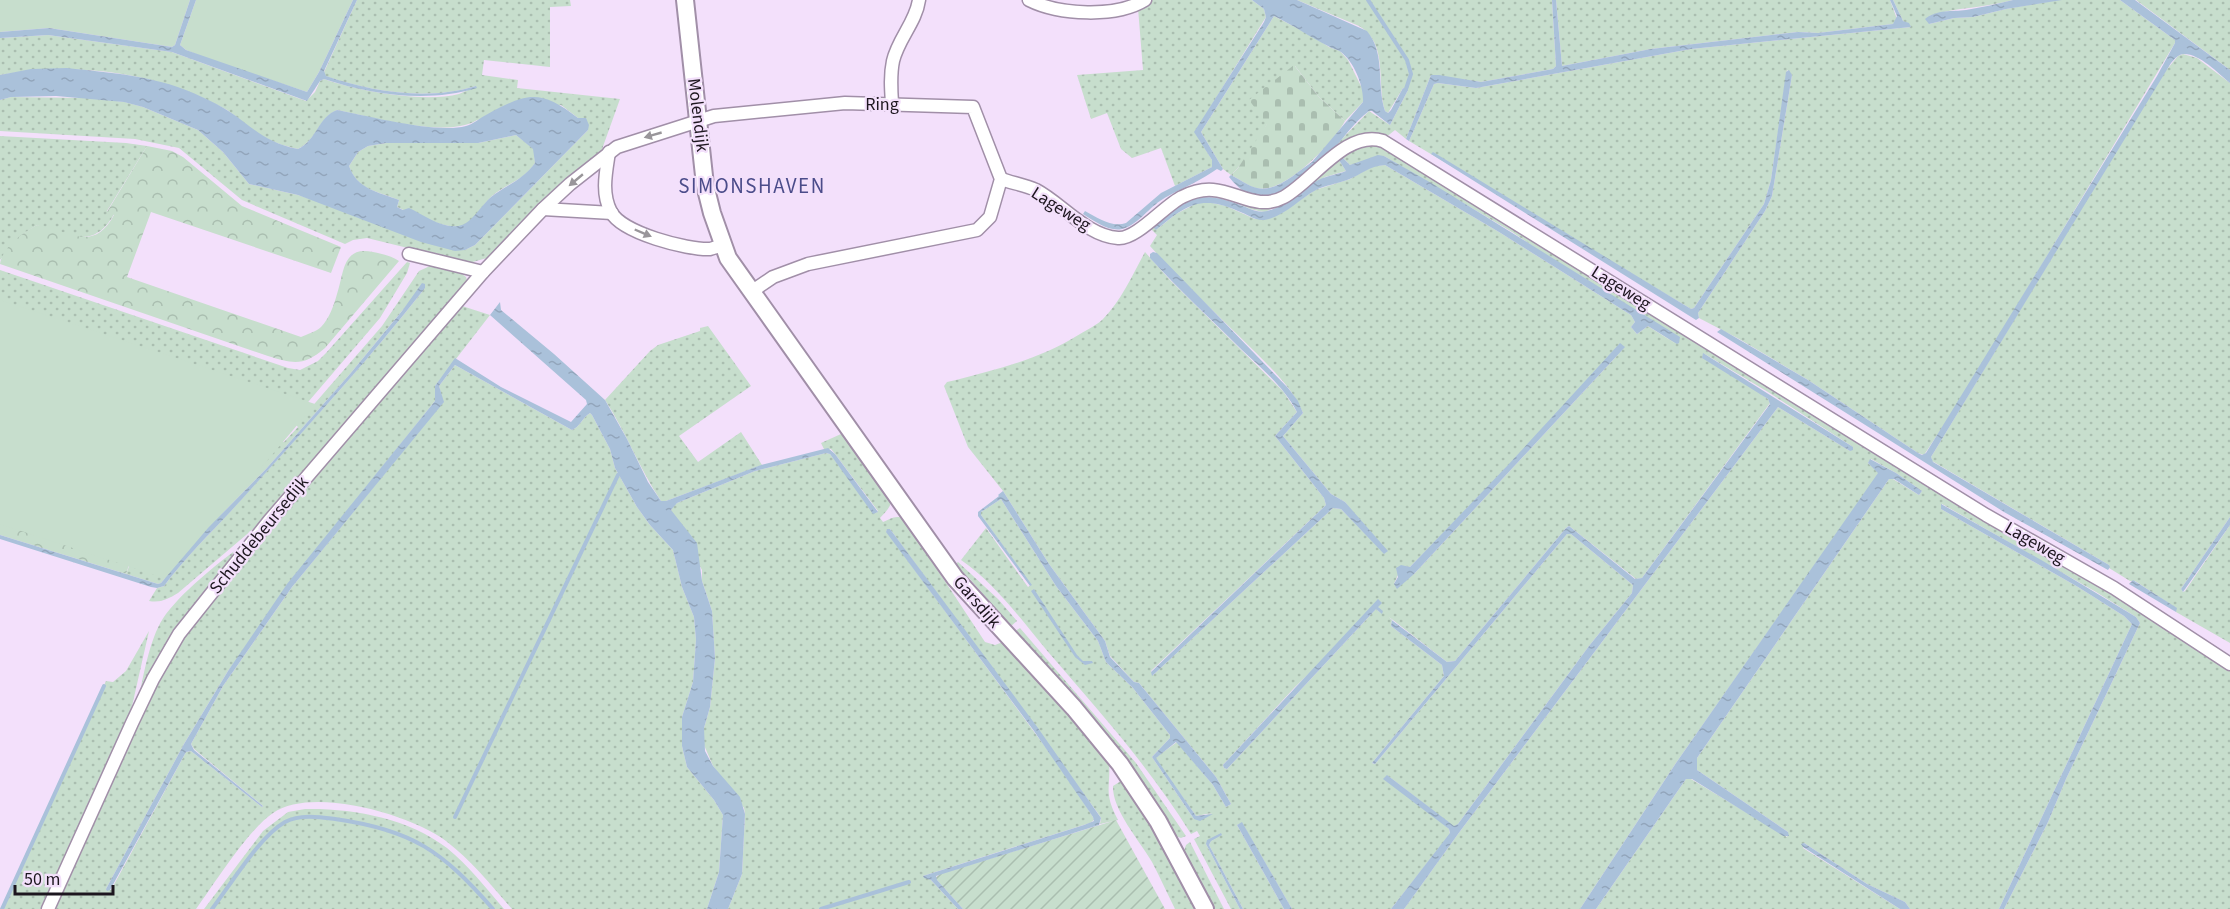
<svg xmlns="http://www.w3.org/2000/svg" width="2230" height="909" font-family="'Source Sans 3',sans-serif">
	<defs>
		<pattern id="grass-dots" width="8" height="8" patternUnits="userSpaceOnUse" patternTransform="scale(1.5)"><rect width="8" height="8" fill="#c7decd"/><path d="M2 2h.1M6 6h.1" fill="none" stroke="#aabeb0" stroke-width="1.8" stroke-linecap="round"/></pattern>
		<pattern id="forest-crowns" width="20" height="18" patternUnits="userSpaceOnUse" patternTransform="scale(1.5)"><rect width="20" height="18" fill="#c7decd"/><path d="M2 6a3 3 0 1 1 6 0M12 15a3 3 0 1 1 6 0" fill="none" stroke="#aabeb0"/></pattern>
		<pattern id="cemetery-stones" width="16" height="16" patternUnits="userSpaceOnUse" patternTransform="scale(1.5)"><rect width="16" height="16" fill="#c7decd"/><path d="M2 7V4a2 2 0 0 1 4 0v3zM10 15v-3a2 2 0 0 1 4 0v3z" fill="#aabeb0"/></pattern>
		<pattern id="garden-furrows" width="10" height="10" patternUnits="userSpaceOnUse" patternTransform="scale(1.5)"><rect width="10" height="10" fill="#c7decd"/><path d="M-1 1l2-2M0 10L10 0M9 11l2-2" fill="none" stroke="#aabeb0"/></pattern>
		<pattern id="water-ripples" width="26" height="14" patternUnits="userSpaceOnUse" patternTransform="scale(1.5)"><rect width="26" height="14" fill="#aac1da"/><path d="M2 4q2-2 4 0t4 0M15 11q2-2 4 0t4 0" fill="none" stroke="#92a5bb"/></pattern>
	</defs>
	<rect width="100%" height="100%" fill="#f3e0fb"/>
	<g fill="url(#grass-dots)" fill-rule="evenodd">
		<path d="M357,0H570L571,6L550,7V67L484,60L482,75L518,80L517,88L620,99L601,152L494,256L469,263L367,238L353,240L345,244L242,200L179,148L135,139L0,131V100L11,97L90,98L125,102L143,107L198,130L223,152L249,184L298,195L465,250L475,245L588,130L578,118L561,105L477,120C447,139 372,117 337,110C318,118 318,139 298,149C283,146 269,141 256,132C245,126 237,116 227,110C159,72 76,61 0,75V38L48,35L172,52L306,101L315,92L320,81L324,79C359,91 423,103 459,94C464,92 470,89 476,86C428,101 372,92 325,76L324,72Z"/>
		<polygon points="1150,0 1252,0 1264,9 1266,17 1195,132 1212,160 1212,167 1175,186 1161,148 1132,158 1121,149 1107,113 1091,119 1077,75 1143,70 1138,8"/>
		<path d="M1297,0H1552L1556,66L1553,69L1481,82L1431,75L1406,139L1395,130L1385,138L1336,149L1338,143L1369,111L1390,125L1408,90L1403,88L1388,113L1385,111C1376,82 1389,44 1359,26Z"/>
		<polygon points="1556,0 1890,0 1897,19 1893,24 1818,33 1798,32 1651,49 1562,66"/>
		<path d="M1893,0H2013C1986,8 1956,7 1929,16V24L1954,18L1973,17L2006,9L2057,0H2120L2175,40V43L1961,399L1924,455L1918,453L1808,380L1739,339L1699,318L1698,313L1765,211L1772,196L1792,75L1787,70L1771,180L1764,204L1694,308L1691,309L1409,141L1434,84L1438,83L1476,88L1691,49L1911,27L1903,21Z"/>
		<polygon points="2136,0 2230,0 2230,70"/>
		<path d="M1274,16L1314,37L1329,47L1340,51L1348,60L1364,92L1363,102L1345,121L1319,97L1295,66C1278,101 1260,147 1231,175L1223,169L1201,132Z"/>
		<polygon points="2183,54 2197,58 2230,83 2230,517 2181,589 2183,592 2185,591 2230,525 2230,643 2176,612 2176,608 2135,581 2130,581 2109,568 2109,565 1932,461 1931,457 2163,74 2178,56"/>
		<path d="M516,135L534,149L535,163C522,182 507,183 492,196C482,205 475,221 463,226C451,231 409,213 397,207L399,200C377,191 357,190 349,166L358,152L368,146L386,143H478Z"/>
		<path d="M0,136L126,143L147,146L107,211L114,214C95,250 67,236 37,225L23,234L0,260Z"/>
		<path d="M1363,143L1382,145L2079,572L2230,668V909H2004L2048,822L2066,779L2140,623L2136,617L2096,592L1942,504L1941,509L2078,587L2124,616L2132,624L1999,909H1910L1905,902L1867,884L1804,843L1803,848L1900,909H1596L1686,779H1691L1787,837L1788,832L1697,770V758L1889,479H1893L1919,495L1922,491L1896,473L1871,459L1868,463L1879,473L1676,763L1580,909H1404L1458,834L1778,407L1850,451L1853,447L1768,392L1703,353L1768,399L1770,403L1642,578L1636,579L1569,526L1566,528L1455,661L1447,662L1389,617L1392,620L1391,626L1442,665L1444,676L1372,763L1375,764L1567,534H1571L1633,585L1632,593L1589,646L1458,824L1454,827L1387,775L1449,829L1450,834L1391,909H1292L1242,823L1237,825L1284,909H1243L1209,845L1211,841L1222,835L1206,844L1240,909H1231L1194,839L1200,836L1197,831L1191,834C1150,768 1100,712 1049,653C1022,621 996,584 961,560L986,528L1028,587L1031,585L981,515V512L1001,499L1056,586L1098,641L1106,662L1133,688L1170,735V738L1152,757L1194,819L1212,813L1196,816L1155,758L1177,742L1213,785L1226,807L1231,804L1216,777L1139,683L1134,682L1110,656L1105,641L1049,564L1003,491L968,447L944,386L947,382L956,380C1001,368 1040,359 1080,334C1088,329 1097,325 1103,319C1121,301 1133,274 1145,252L1170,280L1283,391L1297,412L1275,436L1324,498L1326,505L1151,671L1153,675L1333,508L1341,509L1385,554L1345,502L1331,494L1283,436L1303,413C1293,388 1270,367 1251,348C1217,314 1182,282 1150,246L1157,235L1148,226L1181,201L1209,194L1245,203L1337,157L1346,171L1325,177L1287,201L1265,212C1253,211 1244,206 1233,202C1191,189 1185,202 1156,230L1176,214L1199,202H1208L1226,206L1255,219L1283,212L1315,190L1350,179L1373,166L1385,165L1499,232L1631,315L1635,322L1631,327L1637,334L1648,326L1676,344L1512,232L1384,156L1350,165L1340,155ZM1625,347L1414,574L1394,584L1402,566L1410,567ZM1378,607L1381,613L1376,609L1227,769L1224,768L1223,765L1295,687Z"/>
		<polygon points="407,262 410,263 407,273 380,318 303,408 0,317 0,270 288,368 300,370 318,361 326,353"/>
		<path d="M430,266L462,274L466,277L468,284L274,511L178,593C168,599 161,603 149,601L157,588L164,586C187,555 214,530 240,501C303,431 367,362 425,288L411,300L350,374L266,469L208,528L161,583L158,584L126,574L130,564L0,344L284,442L298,427L296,425L382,326L419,271Z"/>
		<path d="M459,305L490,315L435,386V401L351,506L228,671L184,744L106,889L111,890L186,752L191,751L262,807L263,806L194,749L191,744L223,686L292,587L443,402L439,386L455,365L572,430C580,427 582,418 590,413L592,415L610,449L615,468L637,507L650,525L673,550L682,587L694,617L696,640L693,682L682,717V746L687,767L714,800L723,815L719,872L707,909H512C491,885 471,860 446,841C410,814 312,786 273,813C247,831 215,883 196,909H56L62,887L169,658L228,573Z"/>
		<path d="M708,326L751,386L679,436L698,462L741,432L762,465L666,501H661C639,468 626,432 605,400L650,351L658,345L700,331V328Z"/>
		<path d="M841,434L845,435L891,500C891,508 885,512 880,518L883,522C890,519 896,514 904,519L985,642L995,645L1003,642L1068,713L1109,761C1111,789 1103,792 1118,820L1100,824L1101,818L1097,812L890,529L886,531L1063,771L1093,817L1094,820L1090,823L923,876L931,880L958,909H728L742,874L745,814L744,808L713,766L704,745V728L710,707L715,658L712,611L702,581V570L671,511L673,506L677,503L755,471L826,453L830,454L876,513L878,511L835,454L831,449H824L821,443Z"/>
		<path d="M249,540L138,703C143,677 150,635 166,614C187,587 222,560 249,540Z"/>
		<polygon points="958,562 998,599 1017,621 1011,626 969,578 966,580 954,566"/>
		<polygon points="1020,628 1136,763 1186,836 1181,838 1175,836 1078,703 1015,631"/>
		<polygon points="149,631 130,715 45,909 2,909 106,681 113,682 126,671"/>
		<path d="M1121,781L1159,835L1197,909H1175C1167,893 1160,877 1152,862C1140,841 1112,810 1113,786Z"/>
		<path d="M305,809C352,808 408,818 447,848C468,865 486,888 504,909H204L263,831L288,812Z"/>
		<polygon points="1190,842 1224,909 1213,909 1184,851 1186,845"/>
	</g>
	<g fill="url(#forest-crowns)">
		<path d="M147,146L172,151L183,157L242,206L341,247L331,273L151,212L127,277L301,337C307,334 316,332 321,327C329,319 334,305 337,294C344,274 342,245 373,252C382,254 392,256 399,261L325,348C304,366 294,364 268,356L0,264C2,247 24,232 37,225C68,230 93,254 114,215L107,212Z"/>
		<polygon points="0,501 134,550 126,574 0,535"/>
	</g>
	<path fill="url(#cemetery-stones)" d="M1294,65L1319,97L1345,121C1333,143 1283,196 1256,188C1248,186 1239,179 1231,175L1238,168L1267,124L1249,100Z"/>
	<polygon fill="url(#garden-furrows)" points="1116,820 1165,909 963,909 935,878 940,874"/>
	<g fill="#c7decd">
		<polygon points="0,0 190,0 175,45 172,47 49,28 0,32"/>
		<polygon points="196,0 353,0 319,72 307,92 211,60 186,50 180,45"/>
		<polygon points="0,300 315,404 167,579 0,524"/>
	</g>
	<g fill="url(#water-ripples)" fill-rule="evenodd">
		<path d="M190,0H196L180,45L186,50L307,92L319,72L353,0H357L324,71L326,76C372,92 428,101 476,86L477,88C428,103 372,95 324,79L320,81L307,101L172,52L48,35L0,38V32L49,28L172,47L175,45Z"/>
		<path d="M1252,0H1297L1367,31C1386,54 1376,84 1385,111L1388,113L1391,110L1403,88L1408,90L1390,125L1372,111H1369C1354,122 1343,139 1331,152C1322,163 1311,171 1299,179C1272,199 1253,207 1229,177L1231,175C1239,179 1248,186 1257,188C1276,193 1297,172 1312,162L1363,102C1364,86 1354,62 1341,52C1337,49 1332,49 1328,46C1310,37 1293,25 1274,16L1201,132L1223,169L1221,171L1217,169C1212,172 1207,176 1201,179C1188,187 1173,192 1160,201C1148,209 1136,226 1122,229C1109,232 1094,221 1083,214L1085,211C1098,218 1112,228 1126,223L1161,193L1212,167V160L1194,132L1264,22L1266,17L1264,9Z"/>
		<polygon points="1552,0 1556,0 1562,66 1651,49 1798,32 1818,33 1893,24 1897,16 1890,0 1893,0 1903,21 1909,23 1911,27 1691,49 1476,88 1438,83 1434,84 1409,141 1406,139 1431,75 1439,75 1481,82 1553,69 1556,66"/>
		<path d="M2013,0H2062L2006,9L1973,17L1954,18L1929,24L1925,19C1937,9 1952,12 1966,10C1982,7 1998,4 2013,0Z"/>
		<path d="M2120,0H2135L2230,70V83C2218,73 2199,53 2183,54C2177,55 2174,60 2171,63L1931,457L1933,462L2109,565L2110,567L2108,570L2004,512L1717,332L1721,329L1808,380L1918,453L1922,455L1926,453L2157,76L2175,43V40Z"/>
		<path d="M67,68C112,73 160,76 202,97C211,101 221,106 230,112C255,129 266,143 298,149C317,140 318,117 337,110C369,116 436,134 466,126C472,125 480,118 486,115C526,93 540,88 578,118H586L589,125L588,130L475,245L465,250L455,251L421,242L298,195L249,184L223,152L198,130L143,107L124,102L56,96L11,97L0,100V75L31,69ZM516,135L533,149L535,163C524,178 510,184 495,194C486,200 479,211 472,218C454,238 428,217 409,208L403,210L397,207L399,200C378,192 357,189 349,166L358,152L368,146L386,143H478Z"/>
		<polygon points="1789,70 1792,75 1772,196 1765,211 1698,313 1699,318 1696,320 1431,154 1433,152 1438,155 1691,309 1694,308 1764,204 1771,180 1786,72"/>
		<path d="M1340,155L1350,165L1378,155L1384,156L1433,184L1680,337L1679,343L1677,344L1648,326L1637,334L1631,327L1635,322L1631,315L1499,232L1385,165C1369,166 1361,175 1347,180C1337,184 1325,185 1316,190C1299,199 1284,217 1264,220C1255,221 1247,214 1238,211C1200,194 1185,206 1156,230L1153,227C1185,199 1198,189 1240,205C1249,208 1258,214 1267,211C1285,207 1299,191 1315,182C1324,176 1336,175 1346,171L1337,157Z"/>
		<path d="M1153,252L1157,253L1288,388L1298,401L1303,413L1283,436L1331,494L1345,502L1388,551L1384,554L1341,509L1333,508L1152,676L1151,672L1326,505L1324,498L1275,436L1297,412C1284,387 1262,369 1242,350C1211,319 1179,290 1150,258V254Z"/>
		<path d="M422,283L425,284V288C368,361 305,429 243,498C216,528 188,554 164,586L157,588L151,587L0,539V535L158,584L161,583L208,528L266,469L350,374L402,311Z"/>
		<path d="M500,302L501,310L554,354L605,400L627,439L648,482L661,501H666L761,465L828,448L835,454L878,512L873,514L830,454L826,453L755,471L677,503L671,510L697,543L702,581L712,611L715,658L710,707L704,728L705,751L713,766L740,797L745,814L742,874L728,909H707L719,872L723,815L714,800L687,767L682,746V717L693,682L696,640L694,617L682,587L673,550L650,525L637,507L615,468L610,449L592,415L590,413C582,418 580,427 572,430L455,365L439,386L444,402L292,587L223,686L191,744L194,750L263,806L262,807L191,751L186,752L110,890L107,891L106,889L184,744L228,671L287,584L435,401V386L455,358L501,387L571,422L587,404L586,400L490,315Z"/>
		<polygon points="1620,343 1625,347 1414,574 1397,589 1394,584 1398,577 1396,568 1401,565 1410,567 1508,465"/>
		<polygon points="1703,353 1853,447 1853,450 1850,451 1778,407 1458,834 1407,905 1404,909 1391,909 1450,833 1449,829 1383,779 1387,775 1454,826 1458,824 1589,646 1632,593 1633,585 1571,534 1567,534 1375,764 1372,763 1444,676 1442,665 1391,626 1392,620 1389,618 1447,662 1455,661 1566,528 1569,526 1635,579 1642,578 1770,404 1768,399 1702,358"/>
		<polygon points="1870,459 1896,473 1922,491 1919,495 1894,479 1889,479 1697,758 1697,770 1788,832 1789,836 1783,836 1692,779 1686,779 1596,909 1580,909 1676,763 1878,473 1868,463"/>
		<polygon points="1003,491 1049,564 1105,641 1110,657 1134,682 1139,683 1216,777 1231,804 1226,807 1213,785 1176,742 1156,758 1196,816 1213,814 1200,821 1194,819 1152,757 1170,738 1170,735 1133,688 1106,662 1098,641 1056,586 1001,499 981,512 981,515 1032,585 1030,586 978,516 978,512 999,496 998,495"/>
		<polygon points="1941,504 2043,561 2136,617 2140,623 2066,779 2048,822 2004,909 1999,909 2132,624 2124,616 2078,587 1941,509"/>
		<polygon points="2230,517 2230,525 2183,592 2181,589"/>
		<polygon points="887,529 890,529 1038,728 1101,818 1099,825 936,876 937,880 963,909 958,909 931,880 924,878 923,876 1084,825 1094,821 1093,817 1034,731 886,532"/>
		<polygon points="2133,580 2177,608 2176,612 2129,584"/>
		<polygon points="1034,589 1077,655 1083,661 1092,661 1093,663 1085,665 1075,657 1031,591"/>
		<polygon points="1378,599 1382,603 1378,607 1383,611 1382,614 1376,609 1227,769 1224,768 1223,765"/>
		<polygon points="1242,822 1292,909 1284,909 1237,825"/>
		<polygon points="1221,833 1222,835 1211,841 1209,845 1243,909 1240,909 1206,844 1207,840"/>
		<polygon points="1804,843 1867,884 1905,902 1910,909 1900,909 1803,847 1801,844"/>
	</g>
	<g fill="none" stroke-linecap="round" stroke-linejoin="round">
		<g stroke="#aac1da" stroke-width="4">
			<polyline points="1368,0 1407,60 1411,74 1406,89"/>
			<polyline points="455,817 618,475"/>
			<polyline points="2,909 104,686"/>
			<path d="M212,909C231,884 260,836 285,822C300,814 320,817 335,819C413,830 442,851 493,909"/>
			<polyline points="821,909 909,882"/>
		</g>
		<g stroke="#a18fa8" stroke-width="15">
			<g id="street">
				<path d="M1029,0C1059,15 1116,18 1145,0"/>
				<path d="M892,103C891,89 890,75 893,61C898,39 916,22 919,0"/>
				<path d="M609,152C606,172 601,193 611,212C622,233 687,250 710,249C714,248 719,246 723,245"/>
				<path d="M1001,179C1012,183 1025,185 1036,190C1061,203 1087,236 1118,238C1136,240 1165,205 1182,197C1192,192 1202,189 1213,190C1238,192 1258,211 1284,197C1313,181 1346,129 1383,141L1986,515L2114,588L2230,664"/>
				<polyline points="543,209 612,213"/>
				<polyline points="409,254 483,272"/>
				<polyline points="48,909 132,723 153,679 179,634 269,521 483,272 543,209 570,184 617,147 714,116 845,103 973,107 1001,179 990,217 977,230 808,264 773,277 751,292"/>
			</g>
		</g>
		<g stroke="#a18fa8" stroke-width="20">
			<polyline id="secondary" points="685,0 705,185 712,213 728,258 955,578 1074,708 1120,764 1158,821 1205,909"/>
		</g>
		<use href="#street" stroke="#fff" stroke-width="12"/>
		<use href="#secondary" stroke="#fff" stroke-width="16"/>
	</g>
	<defs><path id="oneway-solid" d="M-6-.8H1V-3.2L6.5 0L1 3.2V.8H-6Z" transform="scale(1.5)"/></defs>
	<g fill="#99969a">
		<use href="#oneway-solid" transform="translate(653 135) rotate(164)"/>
		<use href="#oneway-solid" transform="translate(576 180) rotate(140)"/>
		<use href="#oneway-solid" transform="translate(643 233) rotate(23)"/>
	</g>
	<g text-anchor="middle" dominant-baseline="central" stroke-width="4.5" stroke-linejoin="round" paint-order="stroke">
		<g font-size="18" fill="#1d161f" stroke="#f3e0fb">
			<text x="882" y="104">Ring</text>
			<text transform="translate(698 115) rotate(83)">Molendijk</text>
			<text transform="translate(1061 209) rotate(32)">Lageweg</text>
			<text transform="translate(1621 288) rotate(32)">Lageweg</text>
			<text transform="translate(259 535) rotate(-51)">Schuddebeursedijk</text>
			<text transform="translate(2035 543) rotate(30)">Lageweg</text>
			<text transform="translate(977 602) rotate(49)">Garsdijk</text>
		</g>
		<g font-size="21" letter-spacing="1.5" fill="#4b4c8a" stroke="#f3e0fb">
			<text x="752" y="186">SIMONSHAVEN</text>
		</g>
	</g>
	<path d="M15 885v9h98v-9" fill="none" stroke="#1d161f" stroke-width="3"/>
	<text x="24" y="885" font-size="18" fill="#1d161f" stroke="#f3e0fb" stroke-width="4.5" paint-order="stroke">50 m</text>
</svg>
